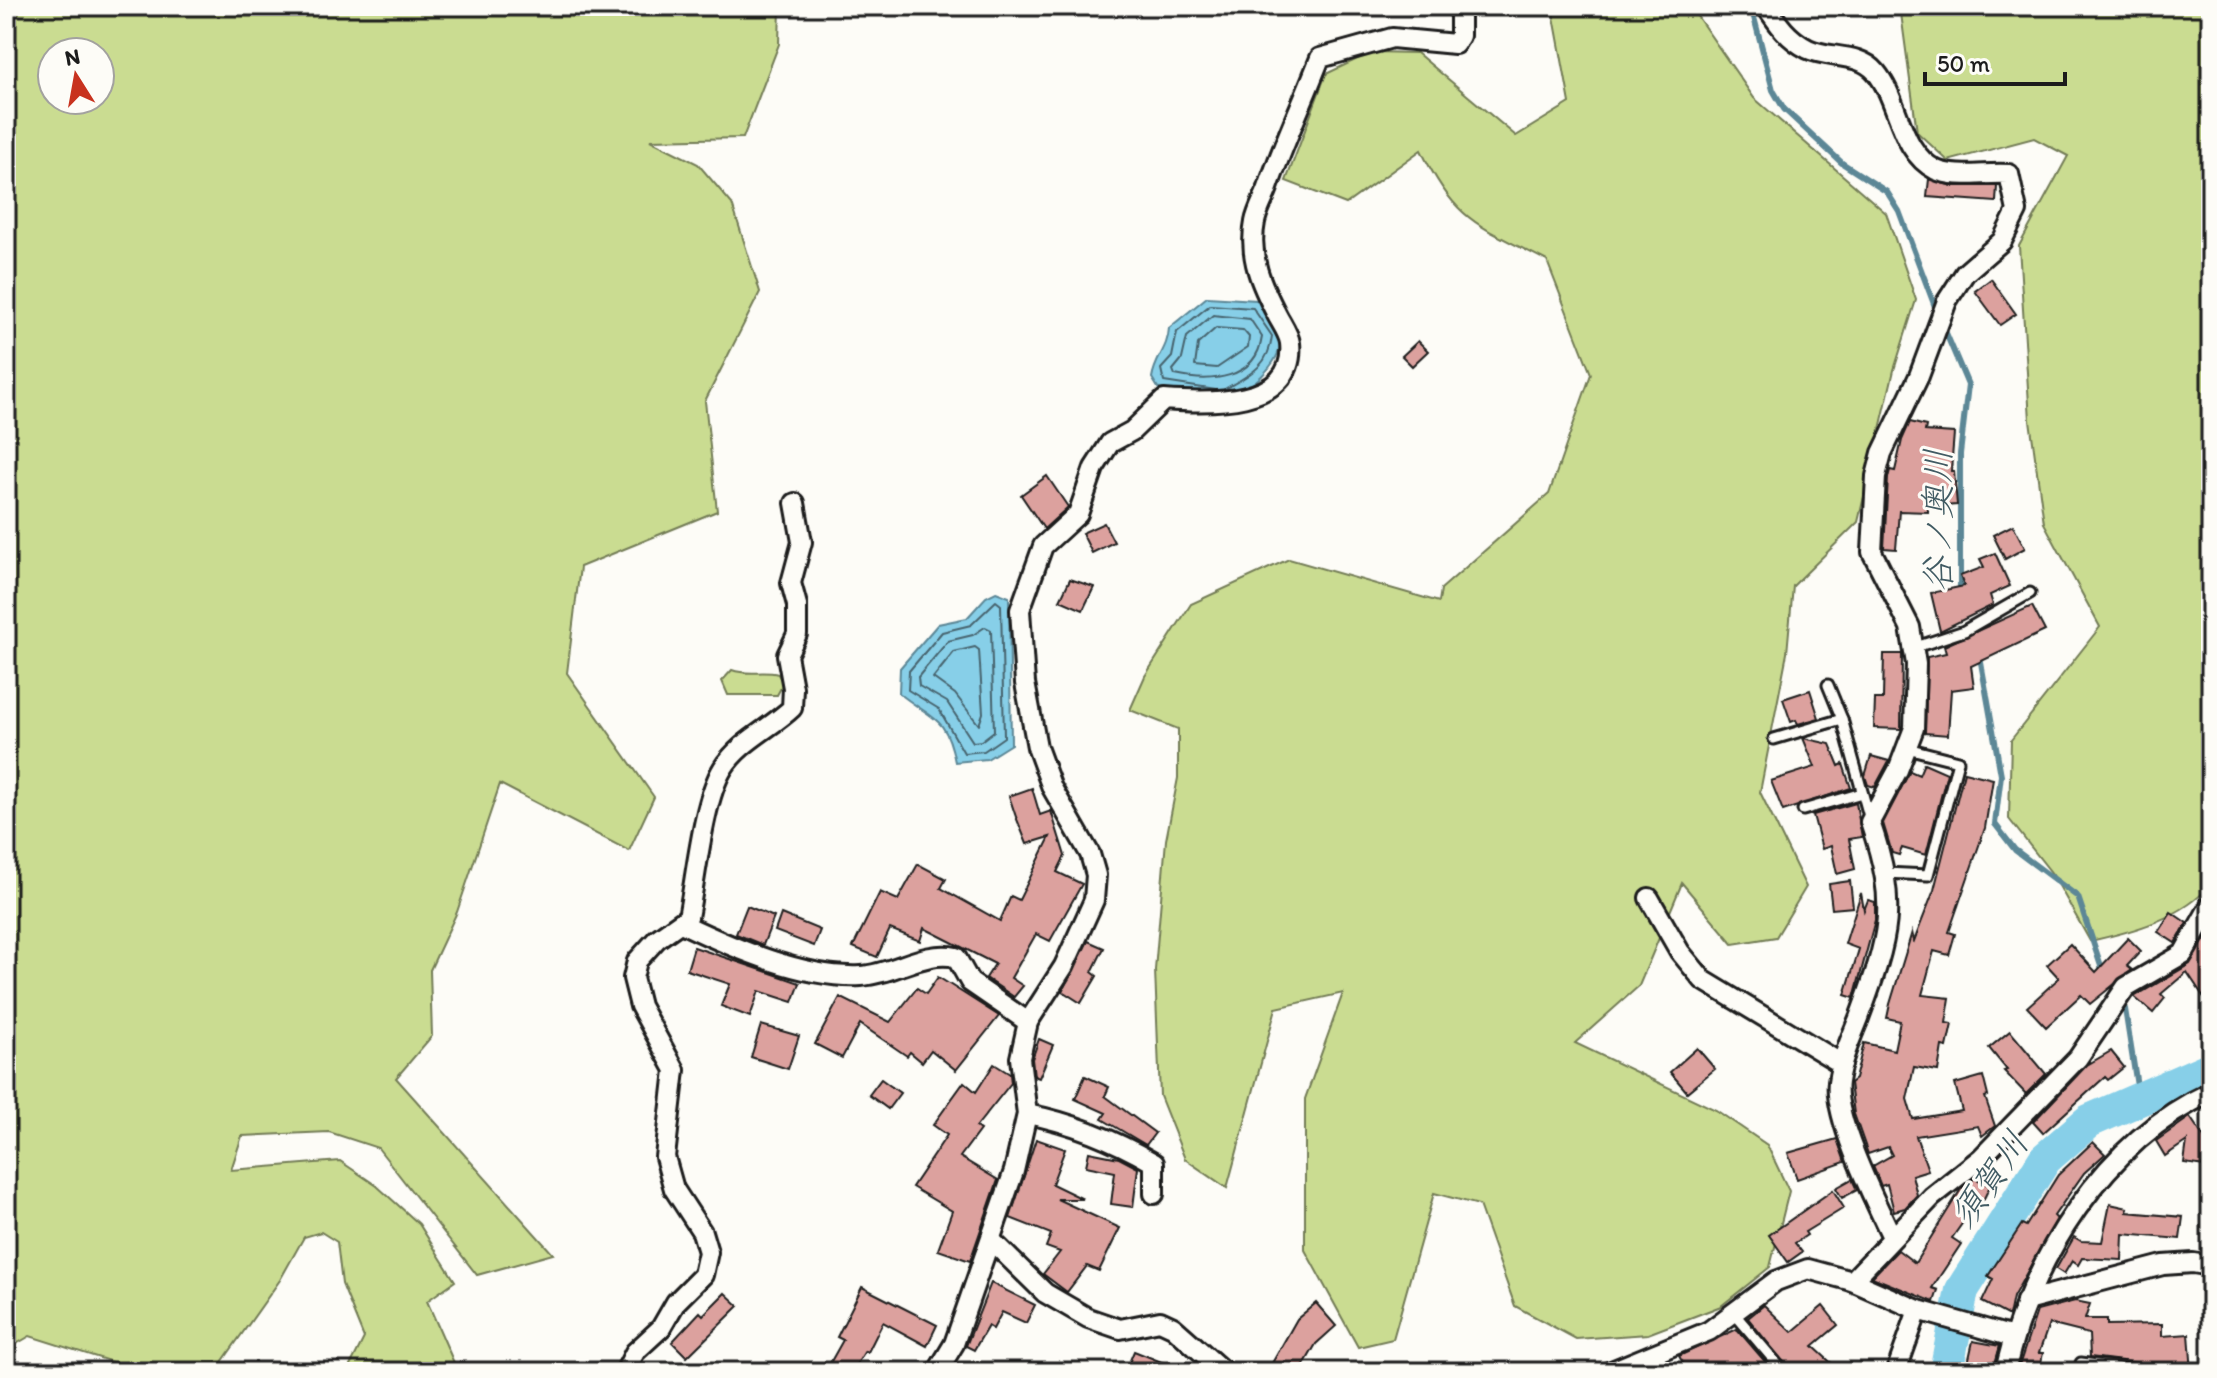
<svg xmlns="http://www.w3.org/2000/svg" width="2217" height="1378" font-family="Itim,'Klee One',sans-serif">
	<rect width="100%" height="100%" fill="#fdfcf7"/>
	<filter id="ink" filterUnits="userSpaceOnUse"><feTurbulence type="fractalNoise" baseFrequency=".0125" numOctaves="2"/><feDisplacementMap in="SourceGraphic" scale="16" xChannelSelector="R" yChannelSelector="G"/><feConvolveMatrix kernelMatrix="1 2 1 2 8 2 1 2 1" color-interpolation-filters="sRGB"/></filter>
	<g filter="url(#ink)">
		<g fill="#cadc91" stroke="#737c56" stroke-width="2" fill-rule="evenodd">
			<path d="M6,6H780L779,44L743,138L650,140L698,164L732,204L760,292L705,401L717,511L580,567L567,673L654,797L629,851L500,784L457,912L430,970L432,1036L396,1078L553,1254L477,1275L378,1148L329,1132L242,1136L231,1170L340,1161L377,1186L419,1224L455,1281L427,1301L458,1372H347L364,1338L342,1284L337,1242L321,1232L304,1237L280,1280L215,1372H144L30,1336L6,1350ZM100,52V100H52V52Z"/>
			<path d="M1552,6H1690L1754,98L1886,213L1916,300L1894,370L1858,522L1793,586L1787,653L1760,792L1806,887L1776,937L1733,944L1682,883L1639,986L1575,1043L1716,1110L1767,1145L1789,1191L1770,1267L1721,1306L1648,1334L1576,1339L1515,1306L1479,1205L1434,1193L1393,1339L1358,1347L1305,1250V1099L1343,993L1276,1008L1227,1188L1185,1159L1160,1096L1155,970L1166,840L1178,778V729L1130,710L1145,676L1191,604L1289,559L1439,602L1441,589L1549,494L1591,374L1547,261C1479,225 1456,223 1421,150L1346,204L1286,181L1326,74L1372,52L1417,53L1516,136L1570,103Z"/>
			<path d="M1900,6H2211V884C2184,918 2131,932 2090,941L2053,875L2009,819L2011,740L2100,627L2044,523L2030,420L2019,246L2068,156L2034,138L1948,161L1917,132Z"/>
			<path d="M732,670C748,676 762,670 778,674L783,684L777,695H728L722,681Z"/>
		</g>
		<g fill="#87cfe8" stroke="#5c8796" stroke-width="2">
			<path d="M1207,297L1257,300C1266,310 1279,322 1281,336C1283,363 1247,395 1222,398C1202,401 1179,394 1160,391L1152,378C1155,358 1168,349 1169,328Z"/>
			<path d="M996,592L1009,597L1011,744L987,759L955,762C946,714 932,720 899,693L900,668L938,624L967,618L986,597Z"/>
		</g>
		<g fill="none" stroke-linecap="round" stroke-linejoin="round">
			<g stroke="#47646e" stroke-width="2">
				<path d="M1213,315L1250,319L1262,337C1256,380 1210,383 1175,375L1173,370L1182,359L1187,337Z"/>
				<polygon points="1216,328 1243,330 1249,337 1248,347 1217,368 1195,366 1198,344"/>
				<path d="M1216,390L1164,382L1161,369L1172,357L1177,332L1210,305L1253,308L1272,336C1269,367 1249,375 1223,390"/>
				<polygon points="996,601 1001,605 1004,737 984,751 964,753 939,709 908,690 909,671 942,632 971,625"/>
				<polygon points="985,627 991,630 994,731 981,741 973,742 947,702 919,686 918,677 948,641 973,635"/>
				<polygon points="975,647 979,650 983,713 979,725 955,694 933,678 954,652"/>
			</g>
			<g stroke="#5c8796" stroke-width="6">
				<polyline points="1751,6 1773,90 1784,109 1842,163 1887,192 1899,211 1937,312"/>
				<polyline points="1943,326 1968,385 1960,454 1960,593"/>
				<polyline points="1980,657 2001,775 1995,824 2015,850 2078,897 2103,972"/>
				<polyline points="2109,982 2125,1009 2139,1099"/>
			</g>
			<polyline stroke="#87cfe8" stroke-width="34" points="1946,1372 1962,1290 2045,1159 2089,1121 2211,1068"/>
		</g>
		<g fill="#dca19e" stroke="#1c1c1c" stroke-width="2">
			<polygon points="1929,179 1952,186 1997,186 1996,202 1927,197"/>
			<polygon points="1991,279 2016,314 2000,325 1975,291"/>
			<polygon points="1418,341 1428,351 1412,366 1402,356"/>
			<polygon points="1910,422 1926,426 1925,431 1954,433 1951,471 1954,471 1957,505 1928,507 1928,512 1899,511 1896,549 1884,548 1888,478 1890,470 1895,471 1902,440"/>
			<polygon points="1047,476 1068,507 1044,529 1021,495"/>
			<polygon points="1104,523 1114,542 1092,553 1082,533"/>
			<polygon points="2013,525 2025,548 2005,559 1993,535"/>
			<polygon points="1995,553 2010,586 1990,595 1993,605 1940,631 1931,593 1964,586 1960,576 1984,567 1980,559"/>
			<polygon points="1070,579 1094,587 1083,610 1060,600"/>
			<polygon points="2032,606 2045,631 1971,666 1974,687 1951,690 1948,735 1925,733 1927,657 1946,653 1944,646"/>
			<polygon points="1884,654 1902,654 1901,729 1874,728 1875,699 1883,699"/>
			<polygon points="1810,690 1819,718 1798,724 1796,720 1791,722 1783,699"/>
			<polygon points="1803,738 1830,744 1839,766 1843,764 1851,788 1783,811 1771,781 1815,767"/>
			<polygon points="1871,756 1889,761 1875,787 1868,785 1865,776"/>
			<polygon points="1924,763 1947,773 1926,855 1902,848 1899,855 1892,853 1883,823 1910,771 1919,775"/>
			<polygon points="1964,772 1993,779 1985,828 1949,932 1955,934 1949,955 1934,951 1922,995 1950,998 1946,1023 1952,1024 1947,1047 1942,1046 1938,1071 1914,1067 1907,1099 1913,1119 1962,1111 1955,1084 1983,1076 1988,1096 1985,1097 1995,1126 1982,1136 1978,1126 1916,1136 1928,1170 1912,1175 1917,1195 1905,1208 1894,1211 1887,1184 1881,1186 1873,1166 1892,1155 1888,1147 1868,1154 1854,1114 1850,1083 1855,1079 1864,1043 1894,1050 1900,1021 1887,1018 1890,1004 1912,932 1914,941 1934,890"/>
			<polygon points="1032,788 1040,815 1051,811 1065,856 1057,872 1082,884 1050,941 1036,934 1011,978 1023,986 1014,997 986,978 995,964 924,928 920,941 890,929 877,957 853,947 880,892 898,900 918,864 946,879 941,888 1000,921 1011,896 1019,900 1050,837 1027,844 1016,817 1009,796"/>
			<polygon points="1856,803 1862,837 1849,839 1855,869 1837,874 1831,846 1822,849 1813,815"/>
			<polygon points="1850,881 1853,907 1832,909 1829,884"/>
			<polygon points="1861,893 1864,910 1868,900 1875,902 1875,920 1854,998 1845,995 1859,949 1845,944"/>
			<polygon points="747,906 774,917 763,945 736,934"/>
			<polygon points="2171,912 2187,923 2175,943 2158,932"/>
			<polygon points="781,914 820,930 814,946 775,931"/>
			<polygon points="2211,929 2211,1008 2187,972 2161,994 2165,998 2153,1013 2134,997 2190,964"/>
			<polygon points="2128,938 2141,951 2127,966 2132,970 2090,1004 2081,995 2046,1027 2027,1007 2059,978 2047,965 2070,944 2096,972"/>
			<polygon points="1088,941 1104,948 1092,972 1097,976 1081,1003 1062,991"/>
			<polygon points="694,947 800,983 793,1002 759,991 750,1017 721,1006 730,984 687,970"/>
			<polygon points="938,977 999,1016 956,1070 931,1050 922,1062 910,1052 907,1056 860,1024 842,1058 815,1044 840,997 890,1022 917,988 926,994"/>
			<polygon points="761,1025 799,1036 788,1069 751,1057"/>
			<polygon points="2010,1031 2046,1074 2026,1094 2004,1071 2007,1070 1989,1048"/>
			<polygon points="1039,1039 1053,1045 1039,1078 1034,1076 1032,1059"/>
			<polygon points="1697,1048 1715,1069 1687,1092 1670,1072"/>
			<polygon points="2111,1051 2124,1067 2108,1080 2105,1077 2043,1133 2033,1122 2087,1065"/>
			<polygon points="994,1064 1010,1074 1011,1083 976,1127 980,1130 960,1157 998,1180 970,1261 938,1250 952,1211 912,1187 947,1135 933,1125 964,1082 976,1092"/>
			<polygon points="1085,1076 1109,1087 1105,1096 1155,1133 1146,1145 1102,1119 1106,1113 1075,1099"/>
			<polygon points="881,1079 900,1093 888,1109 869,1095"/>
			<polygon points="2190,1117 2211,1148 2211,1162 2206,1160 2205,1166 2184,1163 2187,1141 2165,1156 2156,1141"/>
			<polygon points="1036,1139 1065,1149 1052,1184 1083,1199 1057,1199 1120,1228 1099,1271 1087,1266 1067,1292 1043,1274 1060,1252 1046,1247 1051,1234 1010,1218"/>
			<polygon points="1837,1139 1845,1162 1797,1179 1788,1153"/>
			<polygon points="2093,1142 2105,1154 2084,1173 2054,1216 2057,1219 2013,1297 2009,1316 1982,1302 1993,1279 1988,1276 2022,1224 2026,1226 2058,1175"/>
			<polygon points="1089,1152 1119,1158 1138,1168 1133,1207 1111,1204 1115,1172 1086,1166"/>
			<polygon points="1975,1178 1990,1186 1978,1211 1973,1208 1952,1238 1961,1244 1932,1288 1938,1290 1934,1302 1872,1277 1898,1250 1915,1263 1961,1189"/>
			<polygon points="1852,1179 1857,1190 1842,1198 1836,1188"/>
			<polygon points="1833,1190 1844,1208 1805,1232 1807,1235 1795,1243 1802,1252 1788,1262 1769,1235"/>
			<polygon points="2110,1204 2128,1208 2127,1212 2183,1217 2180,1239 2123,1234 2122,1260 2082,1258 2078,1265 2072,1261 2064,1274 2056,1269 2074,1237 2081,1241 2102,1242"/>
			<polygon points="991,1283 1035,1305 1026,1323 1002,1312 993,1329 988,1326 974,1350 966,1346"/>
			<polygon points="862,1287 937,1325 927,1346 883,1322 868,1352 865,1351 852,1372 825,1372 843,1340 837,1337"/>
			<polygon points="725,1293 739,1306 687,1357 672,1342 700,1312 703,1315"/>
			<polygon points="2075,1301 2090,1304 2085,1319 2107,1319 2107,1325 2162,1324 2162,1336 2189,1334 2192,1372 2160,1372 2154,1365 2090,1357 2089,1334 2049,1324 2039,1353 2043,1353 2039,1372 2017,1372 2037,1311"/>
			<polygon points="1316,1303 1336,1326 1316,1344 1300,1372 1267,1372 1297,1319"/>
			<polygon points="1764,1305 1792,1332 1823,1306 1838,1325 1813,1346 1841,1372 1791,1372 1748,1318"/>
			<polygon points="1737,1329 1774,1372 1688,1372 1679,1356"/>
			<polygon points="1973,1341 2000,1346 1994,1367 1986,1365 1984,1372 1966,1372"/>
			<polygon points="1134,1351 1184,1371 1184,1372 1125,1372"/>
		</g>
		<g fill="none" stroke-linecap="round" stroke-linejoin="round">
			<g stroke="#1c1c1c" stroke-width="15">
				<g id="service">
					<polyline points="1916,647 1964,631 2030,593"/>
					<polyline points="1828,685 1842,719 1870,820"/>
					<polyline points="1774,739 1842,719"/>
					<polyline points="1803,810 1862,793"/>
					<polyline points="1885,873 1928,875 1958,761 1907,748"/>
					<polyline points="1733,1312 1784,1372"/>
					<polyline points="2079,1372 2081,1363 2153,1372"/>
				</g>
			</g>
			<g stroke="#1c1c1c" stroke-width="24">
				<g id="minor">
					<path d="M1766,6C1778,24 1788,39 1808,49C1829,59 1859,52 1876,72C1900,101 1899,151 1936,170C1956,179 1988,172 2009,174L2017,211L2002,241L1965,273L1947,301L1919,376L1882,453L1876,476L1872,552L1910,627L1916,664L1914,728L1898,770L1870,822C1899,907 1889,936 1859,1018C1851,1038 1841,1060 1838,1082C1833,1118 1876,1203 1892,1237"/>
					<polyline points="1649,898 1680,952 1703,980 1842,1064"/>
					<path d="M683,924C733,948 805,979 861,976C894,974 924,950 956,957L970,982L1028,1022"/>
					<path d="M1027,1114C1074,1123 1113,1139 1154,1163V1194"/>
					<polyline points="991,1240 1045,1293 1088,1318 1120,1329 1160,1321 1173,1327 1224,1372"/>
					<polyline points="1852,1281 1932,1197 1981,1158 2078,1058 2126,987 2183,954 2211,904"/>
					<polyline points="2026,1301 2163,1265 2193,1263 2211,1266"/>
					<path d="M625,1372L635,1352L661,1328L676,1302L703,1275L708,1252L702,1232L674,1189L665,1157L675,1070L640,1006L633,978L637,961L657,939L688,917C696,878 703,800 723,768C739,742 771,728 792,708L793,688L787,655L797,634V605L791,583L802,542L795,503"/>
					<path d="M937,1372L954,1344L1014,1171L1027,1114L1020,1058L1028,1022L1064,966L1094,900L1096,875L1090,854L1052,788L1037,747L1025,683L1020,610L1043,546L1078,514L1094,468L1110,443L1132,431L1164,400C1204,403 1297,409 1290,343C1289,334 1281,323 1277,315C1262,286 1248,257 1255,222C1257,211 1264,199 1268,188C1283,144 1303,102 1320,58L1392,38L1455,44L1460,36V6"/>
					<polyline points="1609,1372 1709,1331 1776,1281 1808,1269 1852,1281 1918,1310 2013,1337"/>
					<polyline points="1896,1372 1918,1310"/>
					<path d="M2005,1372C2030,1260 2104,1141 2211,1092"/>
				</g>
			</g>
			<use href="#service" stroke="#fdfcf7" stroke-width="9"/>
			<use href="#minor" stroke="#fdfcf7" stroke-width="18"/>
		</g>
	</g>
	<g text-anchor="middle" dominant-baseline="central" stroke-width="6" stroke-linejoin="round" paint-order="stroke">
		<g font-size="36" font-style="italic" fill="#415b63" stroke="#fdfcf7">
			<text transform="translate(1937 520) rotate(-90)">谷ノ奥川</text>
			<text transform="translate(1989 1179) rotate(-55)">須賀川</text>
		</g>
	</g>
	<rect width="2217" height="1378" fill="none" stroke="#fdfcf7" stroke-width="32"/>
	<rect x="16" y="16" width="2185" height="1346" fill="none" stroke="#1c1c1c" stroke-width="3" filter="url(#ink)"/>
	<g transform="translate(76 76) rotate(349)"><circle r="38" fill="#fdfcf7" stroke="#a3a29f" stroke-width="2"/>
	<path d="M0-6L14 30L0 20L-14 30Z" fill="#c8321e"/>
	<text y="-12" font-size="22" font-weight="bold" text-anchor="middle" fill="#1c1c1c">N</text>
	</g>
	<path d="M1925 72v12h140v-12" fill="none" stroke="#1c1c1c" stroke-width="4"/>
	<text x="1937" y="72" font-size="24" fill="#1c1c1c" stroke="#fdfcf7" stroke-width="6" paint-order="stroke">50 m</text>
</svg>
